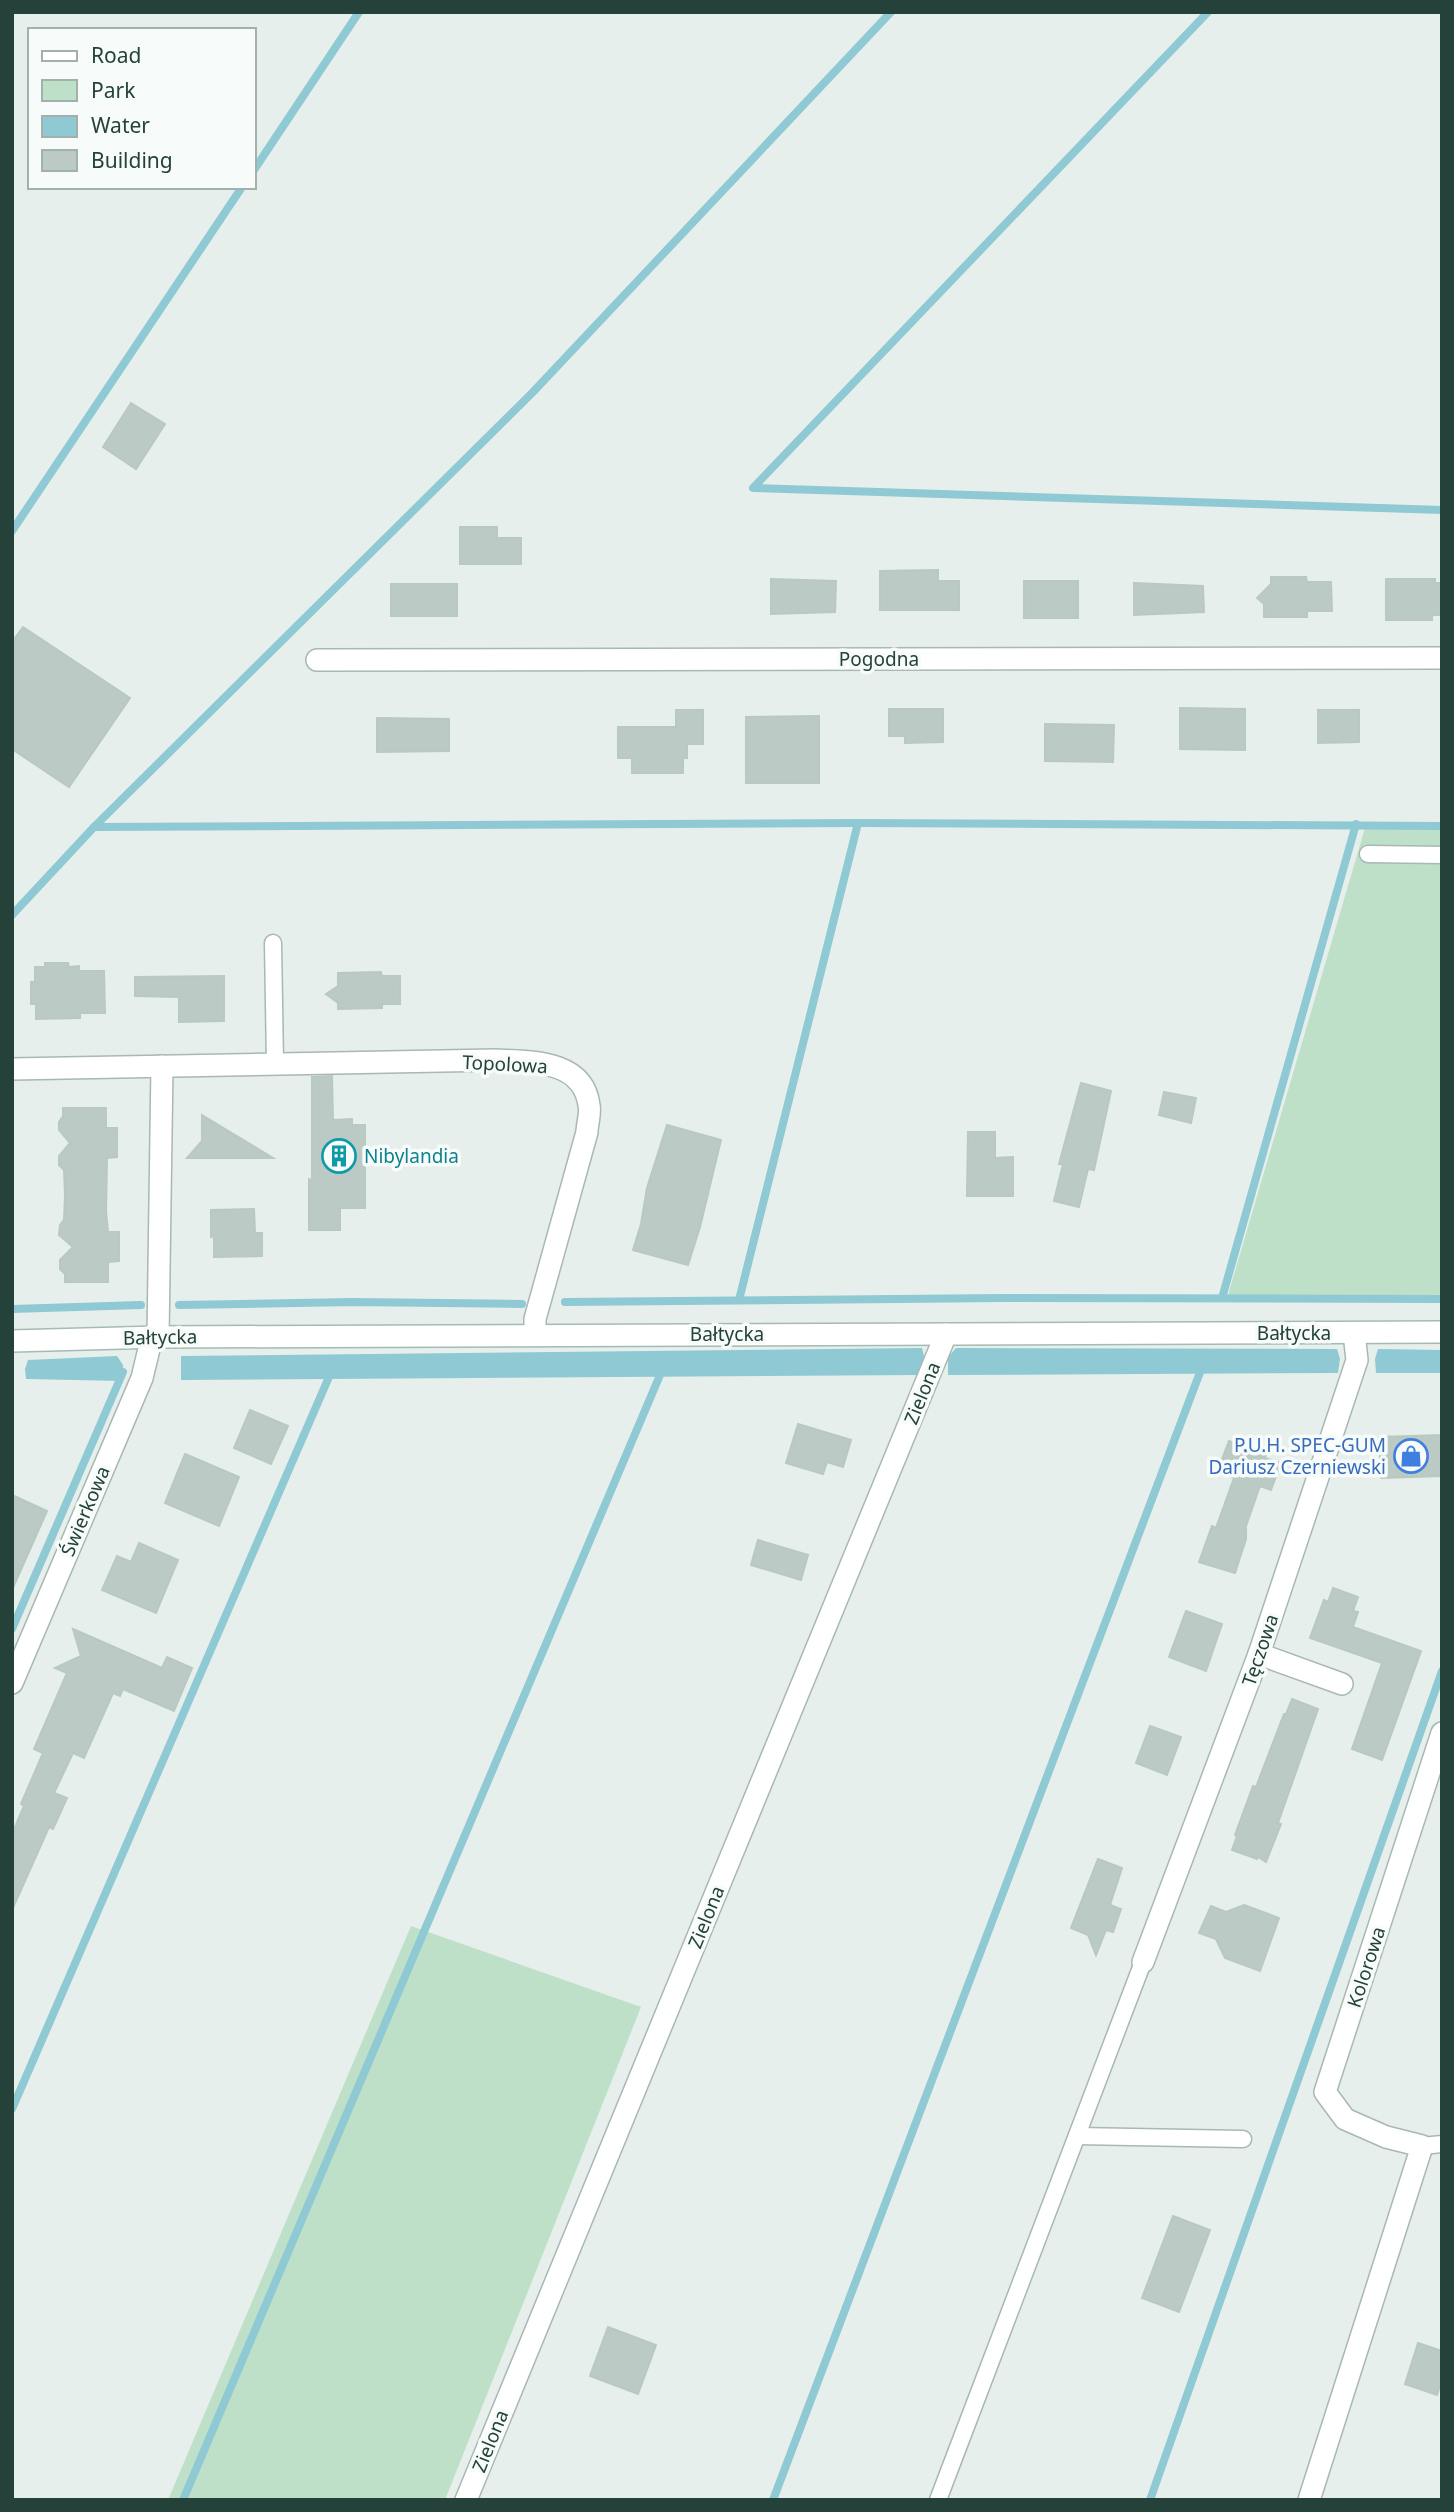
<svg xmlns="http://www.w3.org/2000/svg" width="1454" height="2512" font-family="'Noto Sans',sans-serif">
	<rect width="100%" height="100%" fill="#e6efeb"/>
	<g fill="#bfe0c8">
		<polygon points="1365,828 1442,829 1442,1295 1228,1295"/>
		<polygon points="411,1926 641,2007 445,2500 168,2500"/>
	</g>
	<g fill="#8ec9d4">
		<polygon points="922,1348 925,1360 921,1375 181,1380 181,1356"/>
		<polygon points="956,1348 1337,1349 1340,1359 1338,1373 948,1375 948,1357"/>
		<polygon points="1378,1349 1442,1350 1442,1373 1376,1373 1375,1359"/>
		<polygon points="117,1356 123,1365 123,1381 26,1379 25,1369 28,1360"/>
	</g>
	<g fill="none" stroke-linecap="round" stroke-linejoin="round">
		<g stroke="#8ec9d4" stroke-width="8">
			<polyline points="1208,12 753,488 1442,510"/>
			<polyline points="254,170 359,12"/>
			<polyline points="12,531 242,187"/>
			<polyline points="94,827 858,823 1442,826"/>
			<polyline points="12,915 94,827 533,392 891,12"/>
			<polyline points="1222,1298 1356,824"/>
			<polyline points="739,1300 858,823"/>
			<polyline points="565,1302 1003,1298 1442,1299"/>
			<polyline points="179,1305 353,1302 522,1304"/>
			<polyline points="12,1309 141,1305"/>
			<polyline points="12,1629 123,1372"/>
			<polyline points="12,2109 332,1370"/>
			<polyline points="183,2500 663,1368"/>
			<polyline points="773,2500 1202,1367"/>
			<polyline points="1150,2500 1442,1671"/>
		</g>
	</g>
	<g fill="#bbcac4" stroke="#b8c9c2" stroke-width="2">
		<polygon points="131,403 165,424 136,469 103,447"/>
		<polygon points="460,527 497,527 497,538 521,538 521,564 460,564"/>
		<polygon points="938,570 938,581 959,581 959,610 880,610 880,571"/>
		<polygon points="1271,577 1306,577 1307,582 1331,582 1332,611 1307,611 1307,617 1264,617 1264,604 1257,598 1271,584"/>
		<polygon points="771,579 836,581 835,612 771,614"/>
		<polygon points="1386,579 1435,579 1435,583 1442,583 1442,615 1432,615 1432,620 1386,620"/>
		<rect x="1024" y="581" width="54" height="37"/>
		<polygon points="1134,583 1203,586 1204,612 1134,615"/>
		<rect x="391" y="584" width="66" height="32"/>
		<polygon points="23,627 130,698 69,787 12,749 12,642"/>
		<polygon points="1180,708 1245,709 1245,750 1180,749"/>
		<polygon points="889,709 943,709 943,742 905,743 905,736 889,736"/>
		<polygon points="676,710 703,710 703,744 687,744 687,758 683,758 683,773 632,773 632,758 618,758 618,727 676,727"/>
		<polygon points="1318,710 1359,710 1359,742 1318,743"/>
		<polygon points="819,716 819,783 746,783 746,717"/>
		<polygon points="377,718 449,719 449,751 377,752"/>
		<polygon points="1045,724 1114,725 1113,762 1045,761"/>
		<polygon points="45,963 68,963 69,967 79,966 79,971 104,971 105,1013 80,1013 80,1018 36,1019 36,1004 31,1004 31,982 35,982 35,967 45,967"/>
		<polygon points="381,972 382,976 400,976 400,1004 382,1004 382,1008 338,1009 338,1003 326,994 338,986 338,973"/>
		<polygon points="224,976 224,1021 179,1022 179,997 135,996 135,977"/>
		<polygon points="332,1076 333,1120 352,1119 352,1125 365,1125 365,1208 340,1208 340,1230 309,1230 309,1179 312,1181 312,1077"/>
		<polygon points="1081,1083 1111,1091 1094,1170 1088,1169 1079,1207 1054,1201 1063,1164 1059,1164"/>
		<polygon points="1164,1092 1196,1098 1191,1123 1159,1115"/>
		<polygon points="63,1108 106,1108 106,1128 117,1128 117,1157 107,1158 106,1211 108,1232 119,1232 119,1261 108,1262 108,1282 65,1282 65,1274 60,1269 60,1260 73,1247 59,1235 60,1225 64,1220 65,1195 64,1170 59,1165 59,1156 70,1143 59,1130 59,1122 63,1116"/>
		<polygon points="202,1115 273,1158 187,1158 202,1141"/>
		<polygon points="667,1125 721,1140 700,1227 688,1265 633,1250 641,1224 647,1188"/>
		<polygon points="968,1132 995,1132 995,1158 1013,1157 1013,1196 967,1196"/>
		<polygon points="254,1209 255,1233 262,1233 262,1256 214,1257 214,1236 211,1237 211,1210"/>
		<polygon points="250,1410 288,1426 271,1464 234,1448"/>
		<polygon points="798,1424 851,1440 843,1467 827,1462 823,1474 786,1463"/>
		<polygon points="1442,1435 1442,1476 1381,1478 1379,1437"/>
		<polygon points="1229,1441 1266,1455 1265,1458 1281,1463 1271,1490 1260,1486 1246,1526 1246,1539 1235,1573 1199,1562 1212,1526 1216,1528 1234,1478 1217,1472"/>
		<polygon points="185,1454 239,1477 219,1526 165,1503"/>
		<polygon points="12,1495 47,1511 12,1590"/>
		<polygon points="758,1540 808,1555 801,1580 751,1565"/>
		<polygon points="139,1543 178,1560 156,1613 102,1590 117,1556 131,1562"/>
		<polygon points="1333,1588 1358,1597 1353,1611 1358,1612 1353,1627 1421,1651 1382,1760 1352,1749 1382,1663 1310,1638 1324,1600 1328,1602"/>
		<polygon points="1186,1611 1222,1624 1206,1671 1169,1657"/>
		<polygon points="73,1629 162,1668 167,1657 192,1668 174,1711 123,1689 120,1696 113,1693 84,1758 73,1753 54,1793 67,1798 53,1829 49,1827 12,1910 12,1834 24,1806 21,1804 43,1753 34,1749 67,1673 55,1668 81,1656"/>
		<polygon points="1292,1699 1318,1709 1278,1823 1281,1824 1266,1862 1258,1857 1257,1859 1232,1850 1237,1836 1235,1835 1253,1786 1256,1787 1284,1714 1286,1714"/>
		<polygon points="1150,1726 1181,1737 1167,1775 1136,1763"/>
		<polygon points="1098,1859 1122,1868 1110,1905 1121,1909 1113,1932 1106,1930 1096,1955 1088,1935 1071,1928"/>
		<polygon points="1244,1905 1279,1918 1260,1971 1225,1958 1216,1939 1199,1933 1211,1906 1226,1912"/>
		<polygon points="1173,2216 1210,2230 1179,2312 1142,2298"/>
		<polygon points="608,2327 656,2345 638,2394 590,2376"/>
		<polygon points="1418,2343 1442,2351 1442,2379 1437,2395 1405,2384"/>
	</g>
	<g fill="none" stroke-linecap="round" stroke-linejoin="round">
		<g stroke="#a8b8b2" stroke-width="19">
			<g id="lane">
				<polyline points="1368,854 1442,855"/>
				<polyline points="273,943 275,1064"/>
				<polyline points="1077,2136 1243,2139"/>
				<polyline points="1422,2146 1442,2144"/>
				<polyline points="938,2500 1143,1962"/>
			</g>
		</g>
		<g stroke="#a8b8b2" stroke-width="24">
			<g id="street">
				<polyline points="317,660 1442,658"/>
				<path d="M12,1069L495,1060C530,1062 583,1059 589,1105C591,1113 587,1124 587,1132L535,1319V1335"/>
				<polyline points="158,1337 162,1066"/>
				<polyline points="1259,1654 1342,1684"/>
				<polyline points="12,1683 142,1378 149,1349 149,1337"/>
				<polyline points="1143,1962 1259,1654 1357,1360 1354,1333"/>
				<polyline points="466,2500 946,1334"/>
				<polyline points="1309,2500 1422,2146 1386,2137 1345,2119 1325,2092 1442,1733"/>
			</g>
		</g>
		<g stroke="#a4bbb3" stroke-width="24">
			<polyline id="secondary" points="12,1341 158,1337 1442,1332"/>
		</g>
		<use href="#lane" stroke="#fff" stroke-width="16"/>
		<use href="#street" stroke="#fff" stroke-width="21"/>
		<use href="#secondary" stroke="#fff" stroke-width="21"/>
	</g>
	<defs>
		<g id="building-ring" transform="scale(1.75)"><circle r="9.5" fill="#f7fbf9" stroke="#0f9aa8" stroke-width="1.5"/><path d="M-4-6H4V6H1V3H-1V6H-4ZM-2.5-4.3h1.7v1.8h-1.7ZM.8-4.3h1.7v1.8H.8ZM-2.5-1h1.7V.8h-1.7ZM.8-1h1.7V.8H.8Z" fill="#0f9aa8"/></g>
		<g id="shop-ring" transform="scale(1.75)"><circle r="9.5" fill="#f7fbf9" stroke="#3f7fe0" stroke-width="1.5"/><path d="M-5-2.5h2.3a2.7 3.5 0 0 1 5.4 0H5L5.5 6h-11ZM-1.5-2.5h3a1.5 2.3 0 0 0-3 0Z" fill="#3f7fe0"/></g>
	</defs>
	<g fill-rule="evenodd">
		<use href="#building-ring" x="339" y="1156"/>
		<use href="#shop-ring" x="1411" y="1456"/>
	</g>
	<g text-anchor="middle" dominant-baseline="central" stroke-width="7" stroke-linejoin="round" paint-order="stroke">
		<g font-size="19" fill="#24423a" stroke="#f7fbf9">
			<text x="879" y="659">Pogodna</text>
			<text transform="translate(505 1064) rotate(3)">Topolowa</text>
			<text x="1294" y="1333">Bałtycka</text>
			<text x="727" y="1334">Bałtycka</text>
			<text transform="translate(160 1337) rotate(-1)">Bałtycka</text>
			<text transform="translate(922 1393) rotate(-68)">Zielona</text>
			<text transform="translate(85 1511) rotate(-67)">Świerkowa</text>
			<text transform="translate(1260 1650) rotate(-71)">Tęczowa</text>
			<text transform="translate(706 1917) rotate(-68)">Zielona</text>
			<text transform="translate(1366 1967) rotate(-72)">Kolorowa</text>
			<text transform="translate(490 2441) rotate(-68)">Zielona</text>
		</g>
		<g font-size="19" fill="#0d838f" stroke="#f7fbf9" text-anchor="start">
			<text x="364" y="1156">Nibylandia</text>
		</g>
		<g font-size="19" fill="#366cbe" stroke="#f7fbf9" text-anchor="end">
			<text x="1386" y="1445">P.U.H. SPEC-GUM<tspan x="1386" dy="22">Dariusz Czerniewski</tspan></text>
		</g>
	</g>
	<rect width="1454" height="2512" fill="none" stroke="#24423a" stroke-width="28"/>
	<rect x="28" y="28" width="228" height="161" fill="#f7fbf9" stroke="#a3b1ad" stroke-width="2"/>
	<rect x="42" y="51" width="35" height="10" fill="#ffffff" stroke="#a3b1ad" stroke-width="2"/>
	<text x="91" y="63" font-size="21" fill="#24423a">Road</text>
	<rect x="42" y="80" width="35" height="21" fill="#bfe0c8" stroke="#a3b1ad" stroke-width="2"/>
	<text x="91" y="98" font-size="21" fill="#24423a">Park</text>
	<rect x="42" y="116" width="35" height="21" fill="#8ec9d4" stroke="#a3b1ad" stroke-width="2"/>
	<text x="91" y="133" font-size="21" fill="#24423a">Water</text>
	<rect x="42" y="150" width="35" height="21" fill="#bbcac4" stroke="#a3b1ad" stroke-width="2"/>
	<text x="91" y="168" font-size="21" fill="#24423a">Building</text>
</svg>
